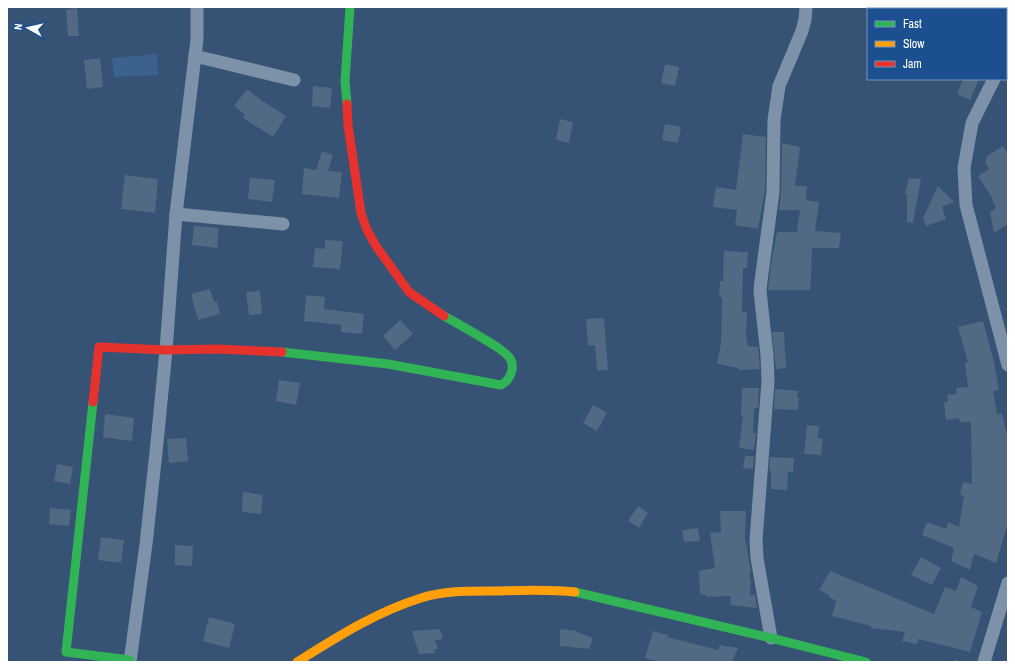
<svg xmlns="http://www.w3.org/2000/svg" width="1015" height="669" font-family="'Archivo Narrow',sans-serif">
	<rect width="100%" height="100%" fill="#365274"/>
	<polygon fill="#3b618d" points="157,54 158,75 114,77 112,58"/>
	<g fill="#526984">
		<polygon points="77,8 79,36 68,36 66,10"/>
		<polygon points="100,58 103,87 87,89 84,60"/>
		<polygon points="665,64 679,67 675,86 661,83"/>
		<polygon points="963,79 979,79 970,100 957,94"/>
		<polygon points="313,86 332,88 330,108 312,106"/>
		<polygon points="247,89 261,100 286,116 273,137 243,118 245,115 234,106"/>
		<polygon points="560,119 573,122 569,143 556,140"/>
		<polygon points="665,124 681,127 678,143 662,140"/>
		<polygon points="743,134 766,137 765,191 758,229 735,225 737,210 713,207 716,187 736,190"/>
		<polygon points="782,143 800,147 795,186 807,186 806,200 819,202 815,231 841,233 839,248 812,248 811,280 810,290 768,290 771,265 777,232 797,232 800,210 779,210 781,192"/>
		<polygon points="1003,146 1008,154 1008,224 994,233 990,212 996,208 991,196 978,176 989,169 985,163 987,156"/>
		<polygon points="322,151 333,155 328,171 342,172 339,198 302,194 304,168 316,170"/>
		<polygon points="125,175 158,179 155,213 121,209"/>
		<polygon points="250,178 275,180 272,202 248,199"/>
		<polygon points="909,178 921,179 913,223 907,222 907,194 905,194"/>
		<polygon points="938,186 954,202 942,207 946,219 926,226 923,218"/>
		<polygon points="194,226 219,228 217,248 192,245"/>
		<polygon points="325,240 343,241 340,269 313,267 315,248 325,249"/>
		<polygon points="724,251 748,252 747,268 743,268 742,312 747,312 746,333 748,346 758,347 760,369 739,370 739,368 717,364 721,343 722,315 722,297 719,297 720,281 723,281"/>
		<polygon points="210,289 214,302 217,301 220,314 198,320 191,294"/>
		<polygon points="260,291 262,314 249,315 246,292"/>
		<polygon points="306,295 325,297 324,309 364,314 362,334 341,332 341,325 304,321"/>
		<polygon points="604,318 608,370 597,371 595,345 588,346 586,319"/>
		<polygon points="400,320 413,334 395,350 383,336"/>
		<polygon points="983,321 994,362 999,390 993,391 997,414 1002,414 1008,440 1008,523 996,563 974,554 970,570 951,561 954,548 922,535 927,522 946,529 948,522 959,527 964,496 960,495 963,482 972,484 971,422 960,422 959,418 946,420 944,402 948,402 947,395 957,394 956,388 968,387 965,363 968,362 958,327"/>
		<polygon points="772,332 784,332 786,368 776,369"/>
		<polygon points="279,380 300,383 296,405 276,401"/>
		<polygon points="742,388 759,388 758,408 754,408 753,433 756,433 754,450 739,448 743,416 741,416"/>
		<polygon points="775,389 798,391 797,397 799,398 798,410 774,409"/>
		<polygon points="593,405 607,413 597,431 583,423"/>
		<polygon points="105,414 134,418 132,441 103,437"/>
		<polygon points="807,425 819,426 818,438 823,439 821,455 804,454"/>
		<polygon points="186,438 188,461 169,463 167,439"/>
		<polygon points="745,456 754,456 753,469 743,468"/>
		<polygon points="770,457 794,458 793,472 788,472 787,490 771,489 771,471 769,471"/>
		<polygon points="57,464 73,467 70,484 54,481"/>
		<polygon points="243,492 263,495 261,514 242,512"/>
		<polygon points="638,506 648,513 639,528 628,521"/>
		<polygon points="50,508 71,510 69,526 49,524"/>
		<polygon points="720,511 746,511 745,537 751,573 749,573 751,582 750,595 755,595 757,608 730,605 731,596 707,597 706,595 700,594 699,571 715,568 710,533 721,532"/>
		<polygon points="698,528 700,541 684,542 682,530"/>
		<polygon points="101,537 124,540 121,563 98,560"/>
		<polygon points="175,545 193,546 192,566 175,565"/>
		<polygon points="921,557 941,568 932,585 911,575"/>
		<polygon points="830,571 934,614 945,587 956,591 961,577 978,586 971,607 982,612 970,652 918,639 917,644 902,641 905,632 871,628 871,626 832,616 836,601 829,597 829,595 819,590"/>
		<polygon points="209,617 235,624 229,648 203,641"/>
		<polygon points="440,629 443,639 435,640 438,649 434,649 435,653 419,654 412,631"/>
		<polygon points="560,629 577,631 577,632 593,638 589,649 560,646"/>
		<polygon points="653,631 668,635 667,637 718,650 720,645 738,648 732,662 659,662 645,658"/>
	</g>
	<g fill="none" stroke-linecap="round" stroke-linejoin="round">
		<polyline stroke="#7d92a8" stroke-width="2.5" stroke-dasharray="2 3" stroke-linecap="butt" points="956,662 957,661"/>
		<g stroke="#7d92a8" stroke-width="13">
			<polyline points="195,56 294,80"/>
			<polyline points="1006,57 1008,53"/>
			<polyline points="994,79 972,123 964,168 966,205 1008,365"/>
			<polyline points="176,214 283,224"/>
			<polyline points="771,638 757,558 756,540 768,381 767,355 760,291 761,281 773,192 774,120 779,86 802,31 805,20 806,7"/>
			<polyline points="130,662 146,544 157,443 166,350 176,214 197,39 197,7"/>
			<polyline points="984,662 1008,583"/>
		</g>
		<g stroke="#30b455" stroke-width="9">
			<polyline points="347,104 345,81 350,7"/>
			<path d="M282,352L388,364L501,385C511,380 516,366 509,357C506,353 501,350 497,347C480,336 462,326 444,316"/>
			<polyline points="93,402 66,652 130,660"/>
			<polyline points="575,592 771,638 866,662"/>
		</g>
		<path stroke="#ff9f0a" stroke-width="9" d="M297,662C337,637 376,612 421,598C444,590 474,591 499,591C524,590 549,589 575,592"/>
		<g stroke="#e5322d" stroke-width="9">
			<polyline points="347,104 348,125 361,213 367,230 376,246 409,292 444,316"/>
			<polyline points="93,402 99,347 166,350 217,349 282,352"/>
		</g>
	</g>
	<rect width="1015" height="669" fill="none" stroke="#ffffff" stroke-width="16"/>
	<rect x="867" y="8" width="140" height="72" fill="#1b4f8f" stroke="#7695bc"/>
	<rect x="875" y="21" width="20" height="6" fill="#30b455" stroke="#7695bc"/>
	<text x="903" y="28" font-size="12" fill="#ffffff">Fast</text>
	<rect x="875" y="41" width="20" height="6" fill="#ff9f0a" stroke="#7695bc"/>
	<text x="903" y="48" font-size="12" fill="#ffffff">Slow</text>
	<rect x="875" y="61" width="20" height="6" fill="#e5322d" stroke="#7695bc"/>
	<text x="903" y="68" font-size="12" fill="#ffffff">Jam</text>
	<g transform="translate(28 28) rotate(278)" stroke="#1b4f8f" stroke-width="3" paint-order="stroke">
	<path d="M0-3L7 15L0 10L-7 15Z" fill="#ffffff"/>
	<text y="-6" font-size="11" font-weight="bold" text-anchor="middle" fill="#ffffff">N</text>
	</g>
</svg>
